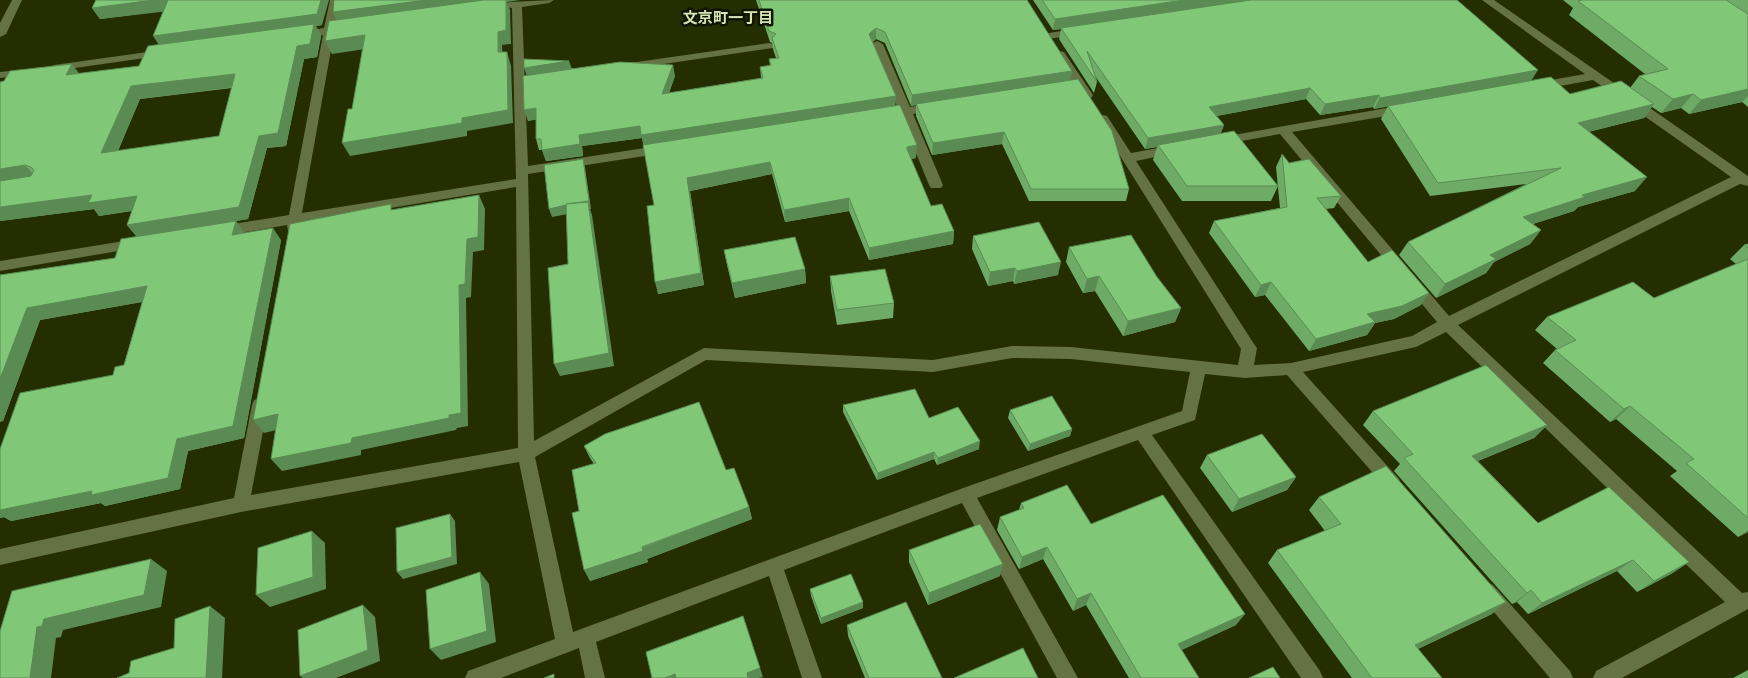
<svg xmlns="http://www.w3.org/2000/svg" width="1748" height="678" font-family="Karla,'Noto Sans JP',sans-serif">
	<rect width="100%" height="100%" fill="#242e00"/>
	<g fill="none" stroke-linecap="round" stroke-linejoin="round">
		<g fill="#657244" fill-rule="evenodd">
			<polygon points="12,0 22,0 6,34 0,37 0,23"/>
			<path d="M330,0H340L336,26L348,25L354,28L352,30L334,33L302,213L516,179L512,8L505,7L504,5L509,2L554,0L549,3L522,7L528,166L664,145L670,149L664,153L528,174L534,441L704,348L933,360L1012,346L1071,347L1238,365L1241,349L1097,119L1103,115L1107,116L1131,153L1175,145L1181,149L1175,153L1136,161L1254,344L1257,348L1254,365L1291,363L1412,336L1437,322L1280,134L1220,145L1214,141L1216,138L1404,105L1408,106L1410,109L1404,113L1292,132L1449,316L1731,177L1593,80L1538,90L1534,89L1532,86L1534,83L1585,74L1482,0H1494L1748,176V186L1740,184L1458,325L1742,593L1748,592V609L1622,678H1593L1596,671L1725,602L1446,332L1416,347L1303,372L1399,479L1401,484L1399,489L1393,491L1387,489L1287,375L1245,378L1205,374L1195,420L1152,435L1320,671L1323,678H1301L1138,440L977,498L1078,678H1057L962,503L784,570L822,678H802L769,576L596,642L605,678H585L579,648L501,678H465L468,671L555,639L519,462L241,512L0,565V549L234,498L252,405L254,400L260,398L266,400L268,405L251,495L518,448L516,187L301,223L298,231H288L287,225L221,236L216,234L214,231L216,228L221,226L289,215L323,35L299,38L293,35L299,32L324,28ZM1012,358L1071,359L1190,372L1182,411L966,487L573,632L535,457L706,360L933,372Z"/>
			<polygon points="1080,28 1086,31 1084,33 1049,39 1043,36 1049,33"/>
			<polygon points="877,41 883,44 910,107 936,103 942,107 936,111 913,114 943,185 941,188 931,188 929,185 901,116 884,119 878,115 880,112 898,109 871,44"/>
			<polygon points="769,43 773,44 775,46 773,48 630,69 624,66 630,63"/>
			<polygon points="162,50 166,51 168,53 166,55 54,71 48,68 54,65"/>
			<polygon points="1060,51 1064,52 1093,95 1091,98 1087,99 1081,95 1054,54"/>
			<polygon points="28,69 32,70 34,72 32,74 0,78 0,72"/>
			<polygon points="137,239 142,241 144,244 142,247 0,271 0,261"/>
			<polygon points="1487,582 1493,585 1570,671 1573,678 1550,678 1481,597 1478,591 1481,585"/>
		</g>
	</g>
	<g fill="#6eab66" fill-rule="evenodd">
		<path d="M96,0L322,25L316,26L321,36L317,57L304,59L286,146L267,148L248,219L236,221L244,233L281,240L244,438L188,451L180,489L105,506L101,503L11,521L4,517L0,518V449L113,375L124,365L142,302L40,320L3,421L0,275L115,258L137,237L127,225L132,211L99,216L94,209L0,221V82L79,74L139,66L159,45L164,11L100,19L92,8ZM232,88L219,136L118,151L140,99Z"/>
		<polygon points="756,0 1027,0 1072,71 1070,80 1129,189 1126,201 1029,201 1002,144 932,155 916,116 916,105 911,106 885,43 876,39 873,42 895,106 916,158 911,159 931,206 954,231 953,244 869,260 849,211 785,222 772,174 690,191 704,285 658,294 654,205 642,138 582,146 583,156 546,161 542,150 539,150 536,139 536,119 528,121 527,75 572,68 675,76 669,93 761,78 760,67 770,66 769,59 776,58 773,49 772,43 770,42"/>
		<polygon points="1033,0 1457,0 1532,81 1570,94 1630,88 1639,76 1645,74 1569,15 1573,8 1563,0 1748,0 1748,107 1742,102 1689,114 1681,108 1661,113 1652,107 1644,118 1588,132 1635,191 1578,207 1574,211 1533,224 1541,230 1530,244 1494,262 1486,273 1436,298 1399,255 1408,242 1526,184 1430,196 1381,119 1388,106 1374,109 1373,107 1320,115 1306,99 1217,116 1224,125 1220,134 1278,186 1271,201 1182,201 1153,160 1157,147 1145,149 1095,76 1097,82 1094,93 1059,39 1061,29 1053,30"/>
		<polygon points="1282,154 1289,163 1341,196 1334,208 1326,209 1368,262 1421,305 1394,319 1375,323 1367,335 1309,351 1265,295 1255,297 1209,233 1214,221 1280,208 1276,167"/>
		<polygon points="973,236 1058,275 1014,284 1013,281 988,286 972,249"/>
		<polygon points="1748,244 1748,532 1738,537 1670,476 1677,471 1616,419 1610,422 1543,363 1555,350 1557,349 1535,330 1547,317 1654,298 1736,264 1730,259 1744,245"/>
		<polygon points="1069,247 1157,277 1181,308 1175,322 1123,336 1095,291 1083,293 1066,262"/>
		<polygon points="724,250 805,269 806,283 735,298 727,265"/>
		<polygon points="830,276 894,303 893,318 837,325 831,291"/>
		<polygon points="843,405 929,418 979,449 937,465 934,459 877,480 843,412"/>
		<polygon points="1010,410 1072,429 1070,436 1028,451 1008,418"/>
		<polygon points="1373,411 1547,425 1534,438 1478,461 1538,523 1689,562 1671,574 1637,592 1617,571 1528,614 1517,602 1512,604 1394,471 1400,464 1363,425"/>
		<polygon points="584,446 726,470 749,507 752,519 647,559 648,562 590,581 579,511 594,464 590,458"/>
		<polygon points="1207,455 1296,477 1287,490 1232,512 1200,468"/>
		<polygon points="1319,497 1492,614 1418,649 1442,678 1352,678 1268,563 1277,550 1325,531 1309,510"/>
		<polygon points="1021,503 1091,524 1236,625 1181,650 1199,678 1129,678 1086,605 1073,611 1043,559 1019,569 997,530 1000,517 1019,510"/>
		<polygon points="909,550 1000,576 928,605 909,562"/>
		<polygon points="810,589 863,602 863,608 821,624 811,596"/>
		<polygon points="847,625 942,678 865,678 848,636"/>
		<polygon points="1748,670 1748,678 1733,678"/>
	</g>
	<g fill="#5a8b53">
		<polygon points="154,0 170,0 177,10 100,19 92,8"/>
		<polygon points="321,0 329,0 322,25 316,26 321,36 317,57 304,59 286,146 267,148 248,219 236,221 245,234 241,248 137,237 127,225 259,136 297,46 161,48 153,36"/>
		<polygon points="427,0 520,0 507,2 510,10 511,44 502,45 503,65 338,24 333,12"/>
		<polygon points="1184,0 1253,0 1053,30 1055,19"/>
		<polygon points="876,28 876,39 869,45 869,34"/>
		<polygon points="365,35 372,48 332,54 325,41"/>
		<polygon points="507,52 511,66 513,123 467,131 467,136 350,156 342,143 462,118"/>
		<polygon points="569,61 572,69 527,76 524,68"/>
		<polygon points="72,64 81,76 66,75"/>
		<polygon points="673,65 675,76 664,105 662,94"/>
		<polygon points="1538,70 1531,81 1374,109 1380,98"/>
		<polygon points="1072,71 1070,82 911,106 912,95"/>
		<polygon points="235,74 243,86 140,99 111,166 101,153 131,86"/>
		<polygon points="1310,88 1306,99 1206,118 1209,107"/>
		<polygon points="1748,89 1748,96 1742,102 1689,114 1701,100"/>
		<polygon points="1693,94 1681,108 1661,113 1673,99"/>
		<polygon points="1379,95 1373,107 1320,115 1325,104"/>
		<polygon points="896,96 895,108 644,146 642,138 582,146 583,156 546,161 542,150 579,135 640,126"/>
		<polygon points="1654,104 1644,118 1568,137 1578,123"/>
		<polygon points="536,108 540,119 528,121 524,110"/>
		<polygon points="1224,125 1220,136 1158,145 1157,147 1145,149 1148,138"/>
		<polygon points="1004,132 1002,144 932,155 933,143"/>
		<polygon points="917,145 916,158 906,160 907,147"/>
		<polygon points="583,159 585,167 591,209 590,209 592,215 614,366 560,376 554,364 589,210 552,217 549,209"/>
		<polygon points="770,162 772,174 690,191 704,285 658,294 655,282 687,178"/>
		<polygon points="25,165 37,178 0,183 0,169"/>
		<polygon points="1647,177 1635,191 1578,207 1574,211 1513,230 1523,217 1582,195"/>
		<polygon points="92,195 137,196 147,208 99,216 94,209 0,221 0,207"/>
		<polygon points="479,195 485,209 484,250 473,252 471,297 466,298 468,426 457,428 456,430 361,450 361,455 282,471 271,459 352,438 459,285 467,239"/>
		<polygon points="849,198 849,211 785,222 784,210"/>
		<polygon points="273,228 281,240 244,438 188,451 180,489 105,506 101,503 11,521 4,517 0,518 0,506 177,439"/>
		<polygon points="1541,230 1530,244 1494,262 1486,273 1436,298 1445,284 1490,255"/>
		<polygon points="954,231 953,244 869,260 869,248"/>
		<polygon points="1061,262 1058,275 1014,284 1017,271"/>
		<polygon points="1015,268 1013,281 988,286 990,272"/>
		<polygon points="805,269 806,283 735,298 732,283"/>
		<polygon points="1099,276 1095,291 1083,293 1087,279"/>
		<polygon points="1271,282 1265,295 1255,297 1261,285"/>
		<polygon points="147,286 158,299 40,320 3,421 0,422 0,379 27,308"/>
		<polygon points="1429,293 1421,305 1394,319 1375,323 1367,335 1309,351 1316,339 1367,314"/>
		<polygon points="1181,308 1175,322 1123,336 1128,321"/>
		<polygon points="1630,406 1616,419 1610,422 1624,409"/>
		<polygon points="278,414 289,427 264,433 253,420"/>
		<polygon points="1547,425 1534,438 1461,468 1472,456"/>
		<polygon points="1072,429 1070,436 1028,451 1030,444"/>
		<polygon points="980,441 979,449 937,465 938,458"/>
		<polygon points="934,452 934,459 877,480 878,473"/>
		<polygon points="1296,477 1287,490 1232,512 1239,499"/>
		<polygon points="749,507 752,519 647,559 648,562 590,581 584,570"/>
		<polygon points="450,514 455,521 457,564 403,579 397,572"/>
		<polygon points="1748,530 1748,532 1738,537"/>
		<polygon points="312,531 325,543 326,589 270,607 256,595"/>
		<polygon points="1047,547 1043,559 1019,569 1022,557"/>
		<polygon points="151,559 167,571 161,607 63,630 61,637 56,638 51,678 30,678 37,627 44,619"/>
		<polygon points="1633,560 1617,571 1528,614 1542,603"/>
		<polygon points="1689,562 1671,574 1637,592 1654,581"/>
		<polygon points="1003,564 1000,576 928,605 929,593"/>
		<polygon points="480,572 489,584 496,642 441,660 430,649"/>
		<polygon points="1531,590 1517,602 1512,604 1527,593"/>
		<polygon points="1091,593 1086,605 1073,611 1077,599"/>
		<polygon points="863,602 863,608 821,624 821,618"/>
		<polygon points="1506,602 1492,614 1402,656 1415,645"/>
		<polygon points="363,605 375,617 380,661 336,678 303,678 300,676"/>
		<polygon points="210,606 225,618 222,678 206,678"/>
		<polygon points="1245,614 1236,625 1171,655 1178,644"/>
		<polygon points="760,668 763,677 759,678 748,678 747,673"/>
		<polygon points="675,674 677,678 665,678"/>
	</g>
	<g fill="#80c777" stroke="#5a8b53" fill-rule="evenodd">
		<polygon points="96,0 154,0 92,8"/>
		<polygon points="168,0 321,0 317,14 153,36"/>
		<polygon points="334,0 427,0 333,12"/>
		<polygon points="484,0 506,0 506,30 498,32 498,52 507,52 508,110 462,118 462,123 342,143 348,109 352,109 365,35 325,41 329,21"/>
		<polygon points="759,0 1027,0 1072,71 912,95 885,32 876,28 869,34 896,96 641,135 640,126 579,135 580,144 542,150 541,139 536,139 536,108 524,110 523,76 620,62 673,65 662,94 763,78 760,67 771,65 769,59 779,58 772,38 776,34 769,31"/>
		<polygon points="1042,0 1184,0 1055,19"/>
		<polygon points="1251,0 1457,0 1538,70 1380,98 1379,95 1325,104 1310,88 1209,107 1224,125 1148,138 1087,51 1097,82 1061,28"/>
		<polygon points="1582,0 1726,0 1748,14 1748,89 1701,100 1693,94 1673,99 1639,76 1668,69 1578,1"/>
		<path d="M314,24L310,44L297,46L278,133L259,136L239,207L127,225L137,196L88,203L92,195L0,207V181L31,176L34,170L31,167L25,165L0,169V82L4,81L10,71L72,64L66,75L139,66L148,46ZM235,74L219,136L101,153L131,86Z"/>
		<polygon points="524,59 569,61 524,68"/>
		<polygon points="1551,77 1570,94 1621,81 1654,104 1578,123 1647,177 1582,195 1585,197 1523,217 1541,230 1490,255 1496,259 1445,284 1408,242 1561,168 1438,183 1388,106"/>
		<polygon points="1078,79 1112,131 1129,189 1031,189 1004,132 933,143 916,104"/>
		<polygon points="900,105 917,145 907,147 907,149 931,206 942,204 954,231 869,248 849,198 784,210 770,162 687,178 701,273 655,282 647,206 654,205 643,145"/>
		<polygon points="1234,131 1278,186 1187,186 1158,145"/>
		<polygon points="1282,154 1289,163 1309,159 1341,196 1317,198 1368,262 1392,250 1429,293 1402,306 1367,314 1375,322 1316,339 1271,282 1261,285 1214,221 1287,207"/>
		<polygon points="583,159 589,201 566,204 566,205 549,209 544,165"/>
		<polygon points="479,195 478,237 467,239 465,284 459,285 461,413 449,415 449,418 352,438 351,443 271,459 278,414 253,420 290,224 391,204 391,210"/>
		<polygon points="588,202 609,353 554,364 548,268 568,264 566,204"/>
		<polygon points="236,221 232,235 273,228 233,426 177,439 168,478 91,495 92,491 0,510 0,449 20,393 113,375 115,367 124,365 147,286 27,308 0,379 0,275 115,258 121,239"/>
		<polygon points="1039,222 1061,262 1017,271 1015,268 990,272 973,236"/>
		<polygon points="1131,235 1157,277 1181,308 1128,321 1099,276 1087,279 1069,247"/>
		<polygon points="795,237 805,269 732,283 724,250"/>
		<polygon points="1748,244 1748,248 1744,245"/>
		<polygon points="1748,259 1748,518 1686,463 1694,459 1630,406 1624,409 1555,350 1576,340 1547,317 1633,282 1654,298"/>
		<polygon points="885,269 894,303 837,310 830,276"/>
		<polygon points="1486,365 1547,425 1472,456 1538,523 1609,487 1689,562 1654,581 1633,560 1542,603 1531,590 1527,593 1404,458 1413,454 1373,411"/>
		<polygon points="915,389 929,418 958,407 980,441 938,458 934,452 878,473 843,405"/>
		<polygon points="1052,396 1072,429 1030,444 1010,410"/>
		<polygon points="699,402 726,470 734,468 749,507 642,547 643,551 584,570 572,513 579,511 572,470 596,463 584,446 605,434"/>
		<polygon points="1262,434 1296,477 1239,499 1207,455"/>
		<polygon points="1386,466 1506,602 1415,645 1442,678 1372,678 1277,550 1341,524 1319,497"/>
		<polygon points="1067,485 1091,524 1163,495 1245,614 1178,644 1199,678 1141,678 1091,593 1077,599 1047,547 1022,557 1000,517 1024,508 1021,503"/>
		<polygon points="450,514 452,557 397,572 396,528"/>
		<polygon points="980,524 1003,564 929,593 909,550"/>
		<polygon points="312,531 313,577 256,595 258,548"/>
		<polygon points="151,559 144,595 44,619 42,626 37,627 30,678 0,678 0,631 12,591"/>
		<polygon points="480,572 487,631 430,649 426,590"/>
		<polygon points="851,574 863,602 821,618 810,589"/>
		<polygon points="906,602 942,678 869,678 847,625"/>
		<polygon points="363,605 368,650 300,676 298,630"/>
		<polygon points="210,606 206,678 117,678 129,673 131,661 174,648 175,619"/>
		<polygon points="743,616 760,668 747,673 748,678 676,678 675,674 665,678 652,678 646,652"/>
		<polygon points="1023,648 1038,678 954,678"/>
		<polygon points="1273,667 1280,678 1249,678"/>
		<polygon points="554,674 554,678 544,678"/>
	</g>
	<g text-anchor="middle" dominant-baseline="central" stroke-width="5" stroke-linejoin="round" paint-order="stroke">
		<g font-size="15" font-weight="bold" fill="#d5e5b2" stroke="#101403">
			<text x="728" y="18">文京町一丁目</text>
		</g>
	</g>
</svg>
